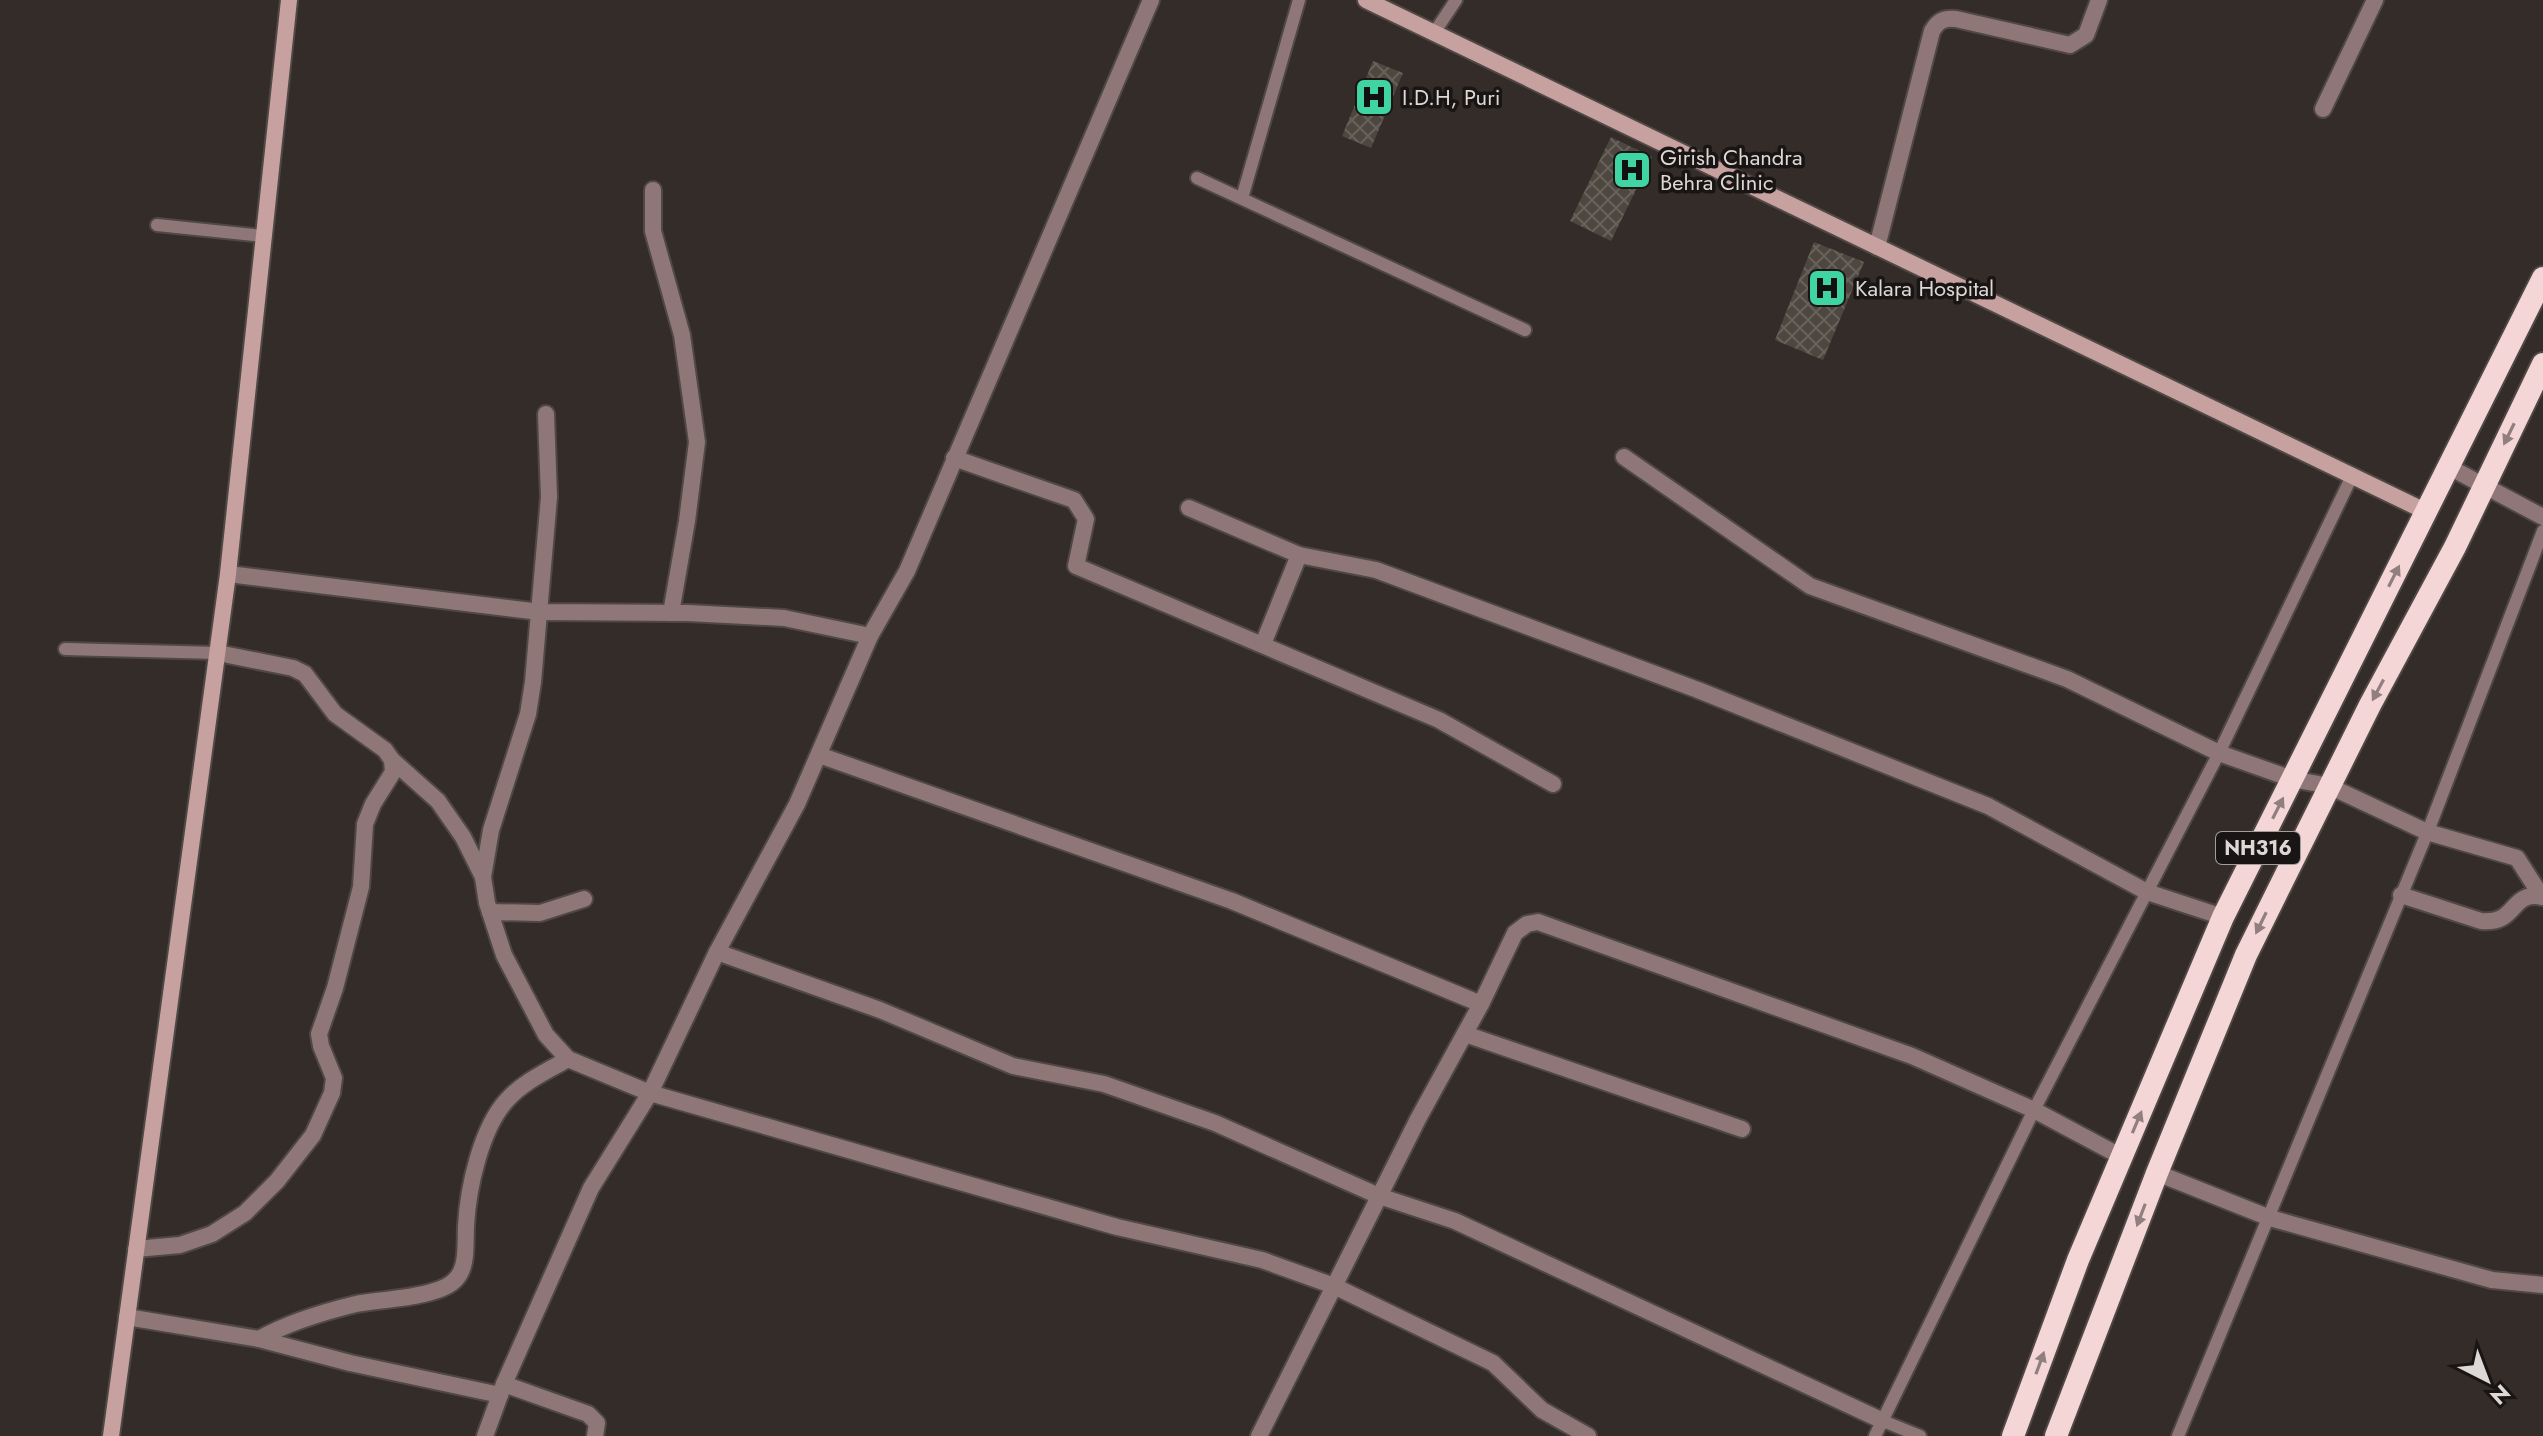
<svg xmlns="http://www.w3.org/2000/svg" width="2543" height="1436" font-family="Jost,sans-serif">
	<defs>
		<pattern id="building-cross-hatch" width="8" height="8" patternUnits="userSpaceOnUse" patternTransform="scale(2)"><rect width="8" height="8" fill="#4d4740"/><path d="M0 0l8 8M0 8l8-8" fill="none" stroke="#66615b"/></pattern>
	</defs>
	<rect width="100%" height="100%" fill="#342c28"/>
	<g fill="url(#building-cross-hatch)">
		<polygon points="1373,61 1403,73 1371,148 1342,136"/>
		<polygon points="1611,137 1652,157 1611,241 1570,221"/>
		<polygon points="1814,242 1864,262 1823,360 1775,340"/>
	</g>
	<g fill="none" stroke-linecap="round" stroke-linejoin="round">
		<g stroke="#4f4844" stroke-width="16">
			<g id="service">
				<polyline points="1434,33 1456,0"/>
				<polyline points="1197,178 1525,330"/>
				<polyline points="1242,198 1299,0"/>
				<polyline points="157,225 264,236"/>
				<polyline points="65,649 218,653"/>
				<polyline points="1883,1421 1920,1436"/>
				<polyline points="1875,1436 2034,1110 2219,753 2352,476"/>
				<polyline points="2178,1436 2430,826 2543,531"/>
			</g>
		</g>
		<g stroke="#4f4844" stroke-width="20">
			<g id="minor">
				<polyline points="2323,109 2375,0"/>
				<polyline points="653,190 653,231 682,335 697,442 687,521 671,613"/>
				<path d="M1877,247L1932,31C1938,21 1943,18 1956,19L2070,45L2086,35L2099,0"/>
				<polyline points="546,414 549,497 533,682 528,714 491,830 483,877 487,903 504,955 546,1035 568,1059 650,1093 1117,1227 1262,1260 1334,1286 1493,1363 1542,1410 1588,1436"/>
				<polyline points="1624,457 1810,586 2067,679 2219,753 2292,779 2329,786 2427,832 2517,858 2542,897"/>
				<polyline points="954,458 1074,500 1086,519 1076,566 1439,720 1553,784"/>
				<polyline points="2449,467 2543,517"/>
				<polyline points="1189,508 1299,555 1376,570 1698,690 1988,806 2147,892 2223,917"/>
				<polyline points="228,574 540,612 688,613 784,618 870,636"/>
				<polyline points="1263,644 1299,555"/>
				<polyline points="819,755 1232,901 1481,1004"/>
				<polyline points="392,760 438,801 463,837 483,877"/>
				<path d="M2401,895L2481,921C2518,925 2509,890 2543,897"/>
				<polyline points="490,912 540,913 584,899"/>
				<polyline points="717,952 880,1010 1013,1066 1104,1084 1215,1123 1379,1196 1455,1221 1883,1421"/>
				<polyline points="1465,1034 1742,1129"/>
				<polyline points="2157,1173 2270,1218 2492,1280 2543,1285"/>
				<polyline points="136,1249 180,1245 212,1234 245,1213 277,1181 313,1135 332,1093 334,1078 321,1046 319,1034 335,988 361,887 365,824 373,804 393,772 392,760 385,750 335,714 305,674 293,668 218,653"/>
				<polyline points="127,1317 259,1339 350,1363 500,1395"/>
				<path d="M259,1339C289,1322 323,1312 356,1304C381,1299 440,1298 456,1279C468,1267 465,1242 466,1226C468,1188 481,1128 507,1100C523,1082 547,1071 568,1059"/>
				<polyline points="504,1384 588,1414 597,1423 595,1436"/>
				<polyline points="485,1436 504,1384 591,1188 650,1093 717,952 797,804 870,636 907,571 1151,0"/>
				<polyline points="1259,1436 1418,1119 1481,1004 1515,933 1527,924 1538,922 1912,1056 2034,1110 2122,1157"/>
			</g>
		</g>
		<g stroke="#4f4844" stroke-width="20">
			<g id="secondary">
				<polyline points="1366,0 2427,512"/>
				<polyline points="111,1436 228,574 289,0"/>
			</g>
		</g>
		<g stroke="#4f4844" stroke-width="26">
			<g id="trunk">
				<polyline points="2013,1436 2078,1260 2223,917 2543,278"/>
				<polyline points="2056,1436 2157,1173 2246,955 2370,705 2455,547 2543,364"/>
			</g>
		</g>
		<use href="#service" stroke="#8f7777" stroke-width="12"/>
		<use href="#minor" stroke="#8f7777" stroke-width="16"/>
		<use href="#secondary" stroke="#c6a1a0" stroke-width="16"/>
		<use href="#trunk" stroke="#f4d6d6" stroke-width="22"/>
	</g>
	<defs><path id="oneway-solid" d="M-6-.8H1V-3.2L6.5 0L1 3.2V.8H-6Z" transform="scale(2)"/></defs>
	<g fill="#917f7f">
		<use href="#oneway-solid" transform="translate(2509 434) rotate(116)"/>
		<use href="#oneway-solid" transform="translate(2394 576) rotate(-63)"/>
		<use href="#oneway-solid" transform="translate(2378 690) rotate(118)"/>
		<use href="#oneway-solid" transform="translate(2278 808) rotate(-63)"/>
		<use href="#oneway-solid" transform="translate(2261 923) rotate(116)"/>
		<use href="#oneway-solid" transform="translate(2137 1122) rotate(-67)"/>
		<use href="#oneway-solid" transform="translate(2141 1215) rotate(111)"/>
		<use href="#oneway-solid" transform="translate(2040 1363) rotate(-70)"/>
	</g>
	<defs>
		<g id="hospital-square" transform="scale(2)"><rect x="-9" y="-9" width="18" height="18" rx="4" fill="#3fd4a2" stroke="#191514"/><path d="M-5-5h3v3.5h4V-5h3V5h-3V1.5h-4V5h-3Z" fill="#111"/></g>
	</defs>
	<g fill-rule="evenodd">
		<use href="#hospital-square" x="1374" y="97"/>
		<use href="#hospital-square" x="1632" y="170"/>
		<use href="#hospital-square" x="1827" y="288"/>
	</g>
	<g text-anchor="middle" dominant-baseline="central" stroke-width="7" stroke-linejoin="round" paint-order="stroke">
		<rect fill="#191514" stroke="#a29e9b" stroke-width="2" x="2216" y="832" width="84" height="32" rx="6"/>
		<g font-size="20" font-weight="bold" fill="#ddd8d5">
			<text x="2258" y="848">NH316</text>
		</g>
		<g font-size="22" fill="#ddd8d5" stroke="#191514" text-anchor="start">
			<text x="1402" y="97">I.D.H, Puri</text>
			<text x="1660" y="157">Girish Chandra<tspan x="1660" dy="25">Behra Clinic</tspan></text>
			<text x="1855" y="288">Kalara Hospital</text>
		</g>
	</g>
	<g transform="translate(2487 1380) rotate(138)" stroke="#191514" stroke-width="6" paint-order="stroke">
	<path d="M0-6L14 30L0 20L-14 30Z" fill="#ddd8d5"/>
	<text y="-12" font-size="22" font-weight="bold" text-anchor="middle" fill="#ddd8d5">N</text>
	</g>
</svg>
